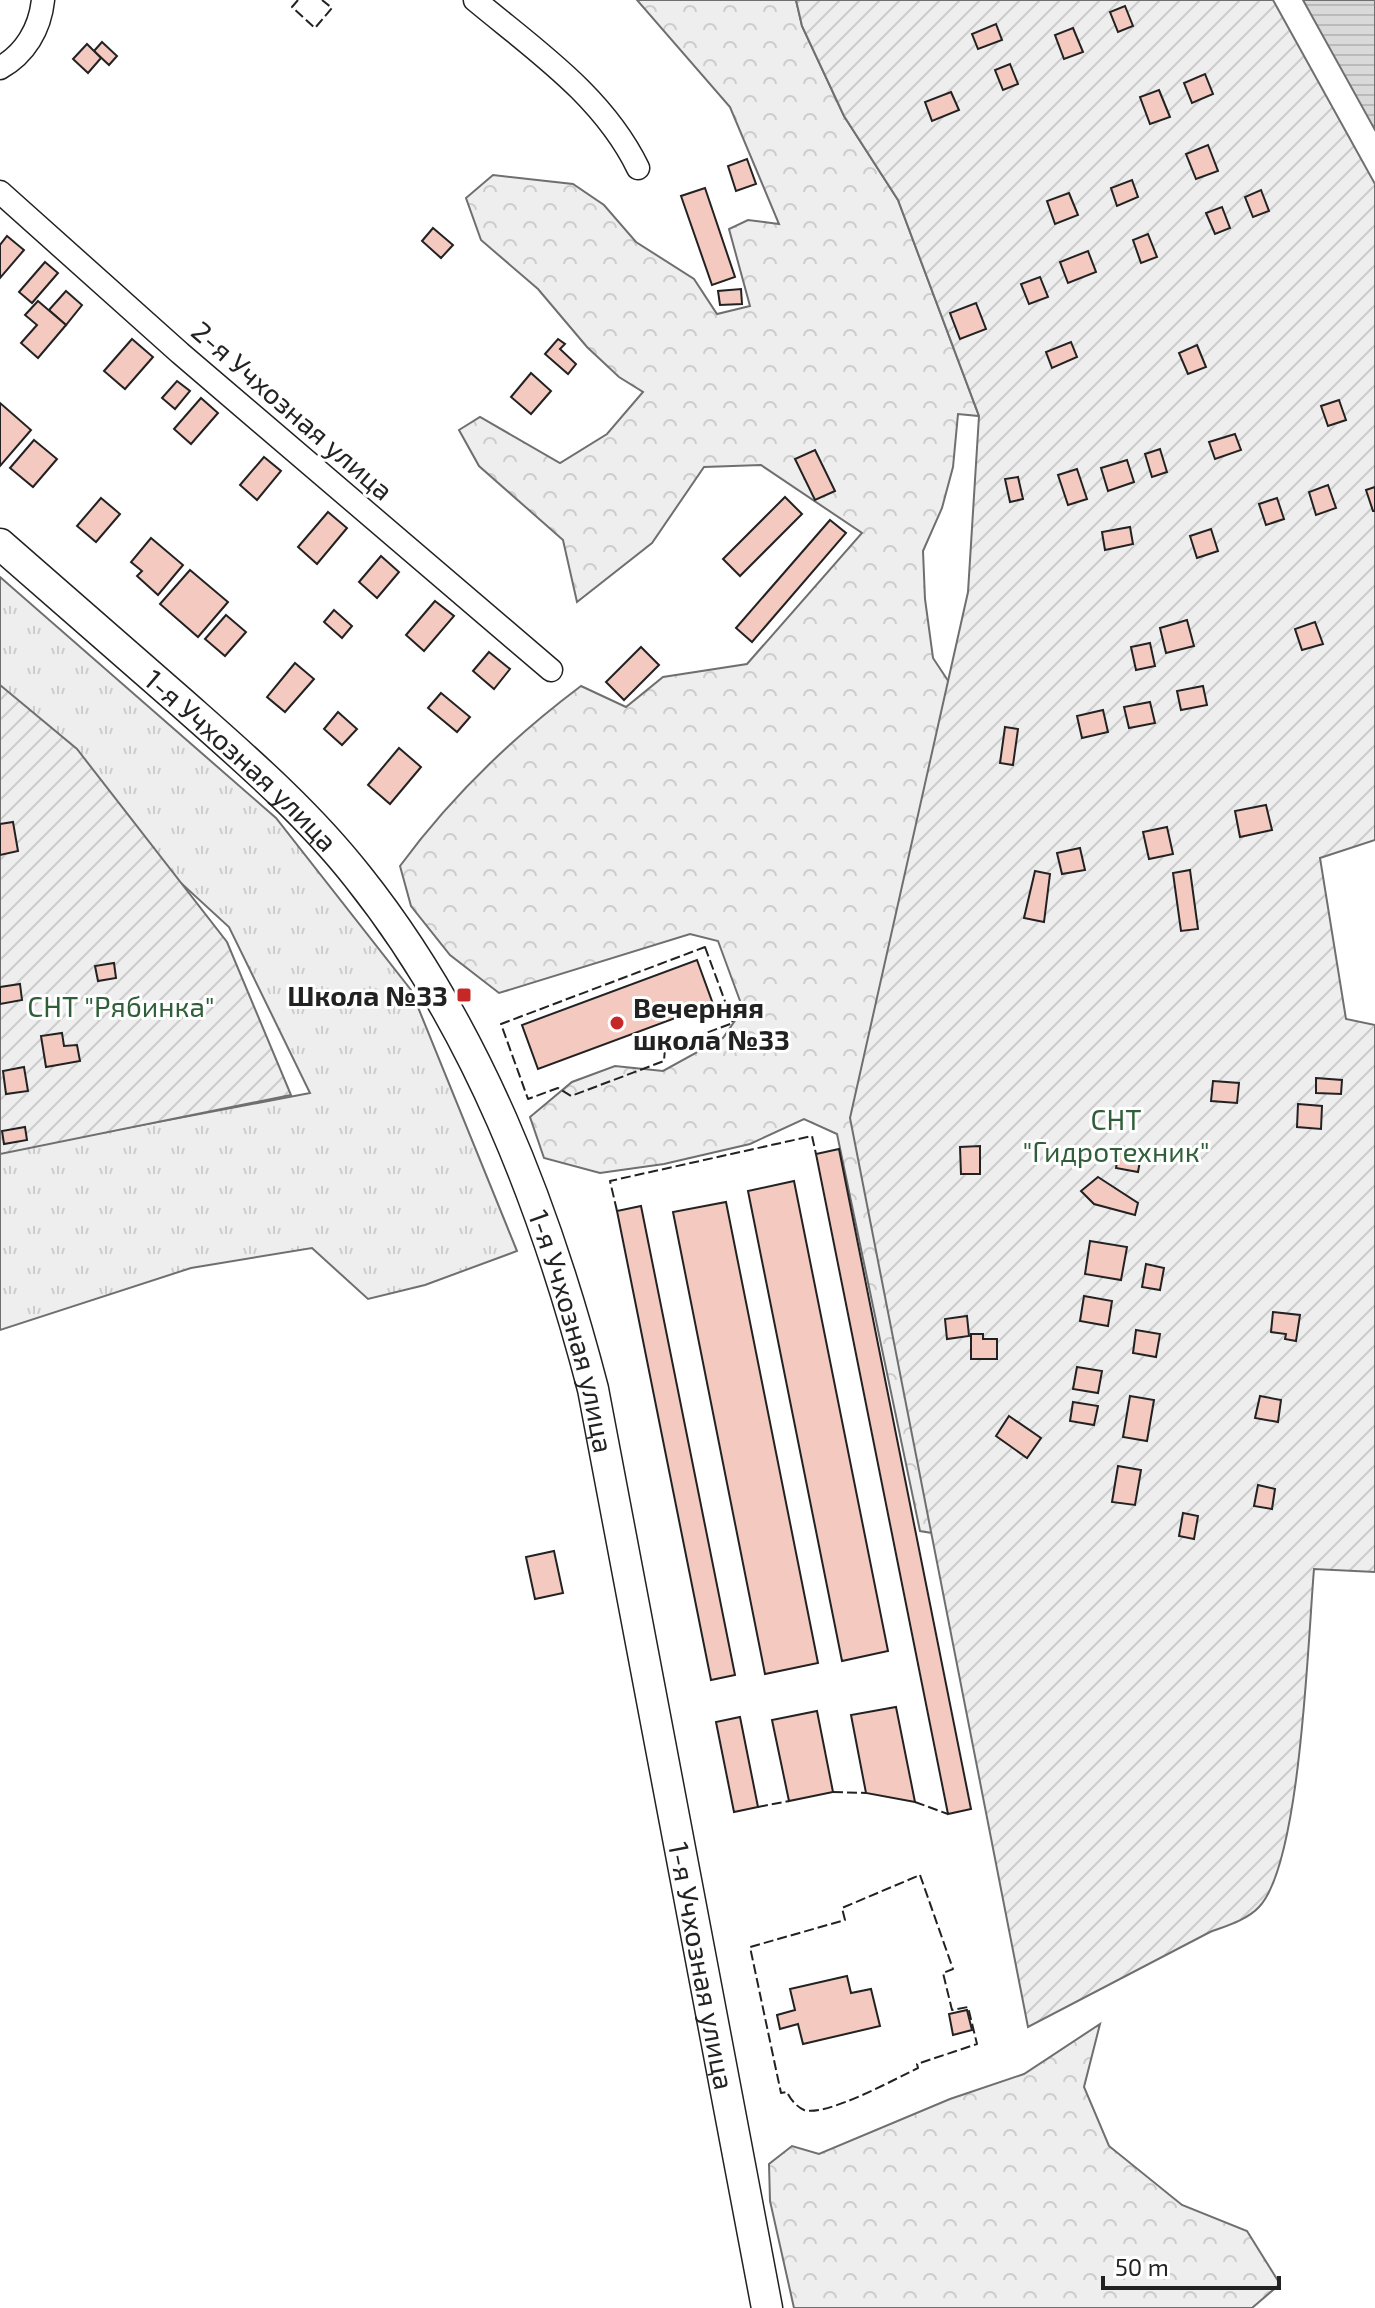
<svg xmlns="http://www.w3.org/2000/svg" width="1375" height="2308" font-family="'Exo 2',sans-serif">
	<defs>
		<pattern id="grass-tufts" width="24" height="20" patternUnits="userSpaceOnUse" patternTransform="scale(2)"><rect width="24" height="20" fill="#eee"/><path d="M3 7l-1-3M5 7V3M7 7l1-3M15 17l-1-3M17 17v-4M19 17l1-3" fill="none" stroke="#ccc"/></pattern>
		<pattern id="forest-crowns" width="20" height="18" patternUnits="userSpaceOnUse" patternTransform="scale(2)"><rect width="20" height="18" fill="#eee"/><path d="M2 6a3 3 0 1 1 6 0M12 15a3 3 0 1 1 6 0" fill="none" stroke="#ccc"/></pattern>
		<pattern id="garden-furrows" width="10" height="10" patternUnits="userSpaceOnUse" patternTransform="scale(2)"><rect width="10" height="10" fill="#eee"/><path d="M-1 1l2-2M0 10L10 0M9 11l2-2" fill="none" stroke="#ccc"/></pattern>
		<pattern id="water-rules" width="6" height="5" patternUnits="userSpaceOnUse" patternTransform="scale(2)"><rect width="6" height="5" fill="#d9d9d9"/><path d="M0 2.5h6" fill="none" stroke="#bababa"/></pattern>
	</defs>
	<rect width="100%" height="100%" fill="#fff"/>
	<polygon fill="url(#grass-tufts)" stroke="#6f6f6f" stroke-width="2" points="0,577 276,818 411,990 517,1251 425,1285 368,1299 312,1248 191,1268 0,1330 0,1152 310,1093 229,927 0,717"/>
	<g fill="url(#forest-crowns)" stroke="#6f6f6f" stroke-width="2">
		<path d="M637,0H796L802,26L844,116L898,200L979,416L958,414L953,467L942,508L923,551L925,599L933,658L972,717L957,1537L920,1531L837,1134L804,1119L750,1144L664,1164L600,1173L544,1158L530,1117L572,1082L615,1066L663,1071L723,1038L743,1009L718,941L690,934L499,993L450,955L411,906L400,866C450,798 513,737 581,686L626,707L663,677L747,664L862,533L761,465L704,467L652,543L577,602L563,540L479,466L459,430L480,417L560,463L607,434L643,392L619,377L587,347L538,289L481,240L466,198L493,175L573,184L604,205L636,242L694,279L717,314L750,306L729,229L748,220L779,224L730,107Z"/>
		<polygon points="1100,2024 1084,2087 1109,2146 1182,2205 1247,2231 1280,2284 1252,2308 794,2308 770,2201 769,2164 792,2146 819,2154 950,2099 1024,2074"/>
	</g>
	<g fill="url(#garden-furrows)" stroke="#6f6f6f" stroke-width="2">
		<path d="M796,0H1273L1375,184V840L1320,858L1346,1019L1375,1025V1572L1314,1569C1308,1638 1301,1863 1259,1907C1247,1920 1226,1926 1210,1932L1028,2027L850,1118L968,592L979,416L898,200L844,116L802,26Z"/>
		<polygon points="0,685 77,749 227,942 291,1095 0,1154"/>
	</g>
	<polygon fill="url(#water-rules)" stroke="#6f6f6f" stroke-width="2" points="1303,0 1375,0 1375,130"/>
	<g fill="#f3c9c0" stroke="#222" stroke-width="2">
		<polygon points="1125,6 1133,26 1118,32 1110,12"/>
		<polygon points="996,24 1002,40 978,49 972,34"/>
		<polygon points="1073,28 1083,52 1064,59 1055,35"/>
		<polygon points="102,42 117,56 109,65 94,51"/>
		<polygon points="87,44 101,58 88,73 73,59"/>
		<polygon points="1010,64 1018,84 1003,90 995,70"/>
		<polygon points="1205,74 1213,94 1192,103 1184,83"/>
		<polygon points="1159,90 1170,117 1150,124 1140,97"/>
		<polygon points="951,92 959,110 932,121 925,102"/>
		<polygon points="1208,145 1218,171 1196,179 1186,154"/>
		<polygon points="747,159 756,184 736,191 728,166"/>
		<polygon points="1132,180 1138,197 1117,206 1111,188"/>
		<polygon points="705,188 735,277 712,285 681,196"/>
		<polygon points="1261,190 1269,211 1253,217 1245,197"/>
		<polygon points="1069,193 1078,215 1055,224 1047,201"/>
		<polygon points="1222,207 1230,228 1215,234 1206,213"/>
		<polygon points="433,228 453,245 441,258 422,241"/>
		<polygon points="1148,234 1157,257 1141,263 1133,240"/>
		<polygon points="7,236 24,250 0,278 0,245"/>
		<polygon points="1088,251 1096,272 1068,283 1060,262"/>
		<polygon points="45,262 58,273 32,303 19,292"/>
		<polygon points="1040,277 1048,297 1029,304 1021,284"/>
		<polygon points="741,289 742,304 720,305 718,291"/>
		<polygon points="66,291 82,305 66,325 49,310"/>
		<polygon points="38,301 66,325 38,358 21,343 37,325 25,315"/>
		<polygon points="976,303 986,329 960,339 950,313"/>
		<polygon points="132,339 153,357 125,389 104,371"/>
		<polygon points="558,339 565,344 560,349 576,364 568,374 545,354"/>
		<polygon points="1071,342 1077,357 1052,368 1046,352"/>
		<polygon points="1197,345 1206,367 1188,374 1179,353"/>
		<polygon points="531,373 551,391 531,414 511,397"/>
		<polygon points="177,381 190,391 175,409 162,398"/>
		<polygon points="201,398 218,413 191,444 174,429"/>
		<polygon points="1339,400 1346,420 1328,426 1321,406"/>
		<polygon points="0,403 31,430 0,466"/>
		<polygon points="1235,434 1241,450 1215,459 1209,442"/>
		<polygon points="34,440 57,459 33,487 10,468"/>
		<polygon points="1160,449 1167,472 1152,477 1145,454"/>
		<polygon points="815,450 835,491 815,500 795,459"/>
		<polygon points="264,457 281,471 257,500 240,485"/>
		<polygon points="1127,460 1134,482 1108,491 1101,468"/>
		<polygon points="1077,469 1087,499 1068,505 1058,475"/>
		<polygon points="1018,477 1023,499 1010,502 1005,479"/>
		<polygon points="1328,485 1336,508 1316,515 1309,492"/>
		<polygon points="1375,487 1375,511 1373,511 1366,490"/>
		<polygon points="785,497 802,514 740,576 723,559"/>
		<polygon points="101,498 120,514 96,542 77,526"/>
		<polygon points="1277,498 1284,519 1266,525 1259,504"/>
		<polygon points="328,512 347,528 317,564 298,547"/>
		<polygon points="830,520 846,533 752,642 736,628"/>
		<polygon points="1130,527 1133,544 1105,550 1102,532"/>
		<polygon points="1211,529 1218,551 1197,558 1190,536"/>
		<polygon points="151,538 183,565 158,595 137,576 142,571 131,562"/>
		<polygon points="381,556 399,572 377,598 359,582"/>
		<polygon points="190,570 228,602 198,637 160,604"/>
		<polygon points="435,601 454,616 424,651 406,635"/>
		<polygon points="334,610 352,626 342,638 324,622"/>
		<polygon points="226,615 246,632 225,656 205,639"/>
		<polygon points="1187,620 1194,646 1166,653 1160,628"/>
		<polygon points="1315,622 1323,644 1302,650 1295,629"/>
		<polygon points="1150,643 1155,666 1136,670 1131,647"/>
		<polygon points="641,647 659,665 624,700 606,682"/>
		<polygon points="489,652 510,669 494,689 473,671"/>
		<polygon points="295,663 314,679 285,712 267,697"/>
		<polygon points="1203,686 1207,705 1181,710 1177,691"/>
		<polygon points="441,693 470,717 457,732 428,708"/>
		<polygon points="1150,702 1155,723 1129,728 1124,707"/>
		<polygon points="1103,710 1108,732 1082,738 1077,716"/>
		<polygon points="338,712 357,729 342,745 324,729"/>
		<polygon points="1005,727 1018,729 1013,765 1000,763"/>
		<polygon points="399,748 421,767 390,804 368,785"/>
		<polygon points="1266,805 1272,830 1240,837 1235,811"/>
		<polygon points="13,822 18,851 0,855 0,824"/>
		<polygon points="1167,827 1173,854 1149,859 1143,832"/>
		<polygon points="1080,848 1085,870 1062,874 1057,853"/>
		<polygon points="1190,870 1198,929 1181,931 1173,873"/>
		<polygon points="1035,871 1050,874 1044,922 1024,918"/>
		<polygon points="697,960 713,1004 538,1069 522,1025"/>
		<polygon points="114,963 116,978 98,981 95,966"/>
		<polygon points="20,984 22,1000 0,1004 0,987"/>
		<polygon points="62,1033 64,1046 77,1045 80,1061 46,1067 41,1036"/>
		<polygon points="24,1067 28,1091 6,1094 3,1071"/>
		<polygon points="1316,1078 1342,1080 1341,1094 1316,1093"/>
		<polygon points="1213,1081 1239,1083 1237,1103 1211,1101"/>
		<polygon points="1298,1104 1322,1106 1321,1129 1297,1127"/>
		<polygon points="25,1127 27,1140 4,1144 2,1131"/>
		<polygon points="980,1146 980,1174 961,1174 960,1147"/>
		<polygon points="1120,1146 1142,1150 1138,1172 1116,1168"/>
		<polygon points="839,1149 971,1809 948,1814 816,1154"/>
		<polygon points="1098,1177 1138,1203 1135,1215 1094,1204 1081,1191"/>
		<polygon points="794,1181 888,1651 842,1661 748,1191"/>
		<polygon points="726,1202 818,1663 765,1674 673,1212"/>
		<polygon points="641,1206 735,1675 711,1680 617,1211"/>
		<polygon points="1090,1241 1127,1247 1121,1280 1085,1274"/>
		<polygon points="1146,1264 1164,1268 1160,1290 1142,1287"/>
		<polygon points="1084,1296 1112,1301 1108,1326 1080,1321"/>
		<polygon points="1273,1312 1300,1315 1296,1341 1285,1339 1286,1334 1271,1332"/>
		<polygon points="967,1316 969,1336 947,1339 945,1319"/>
		<polygon points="1136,1330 1160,1334 1156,1357 1133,1353"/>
		<polygon points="971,1334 983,1334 983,1339 997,1339 997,1359 971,1359"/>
		<polygon points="1077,1367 1102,1371 1098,1393 1073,1389"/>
		<polygon points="1130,1396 1154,1400 1147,1441 1123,1437"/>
		<polygon points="1260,1396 1281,1400 1278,1422 1255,1418"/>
		<polygon points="1073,1402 1098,1406 1094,1425 1070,1421"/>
		<polygon points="1009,1416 1041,1438 1027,1458 996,1436"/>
		<polygon points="1118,1466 1141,1470 1135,1505 1112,1502"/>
		<polygon points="1258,1485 1275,1489 1272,1509 1254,1506"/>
		<polygon points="1183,1513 1198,1516 1194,1539 1179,1536"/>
		<polygon points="554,1551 563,1593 535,1599 526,1557"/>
		<polygon points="896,1707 915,1802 866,1793 851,1715"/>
		<polygon points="817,1711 833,1792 789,1801 772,1720"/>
		<polygon points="740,1717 758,1807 734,1812 716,1722"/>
		<polygon points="847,1976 851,1993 871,1989 880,2026 803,2044 798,2024 780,2029 777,2015 795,2010 790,1989"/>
		<polygon points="967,2010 972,2030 953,2035 949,2014"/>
	</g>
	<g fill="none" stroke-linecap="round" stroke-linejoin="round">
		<g stroke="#222" stroke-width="25">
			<g id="street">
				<path d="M475,0C535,50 603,96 638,168"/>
				<path d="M0,68C25,54 40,29 43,0"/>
				<polyline points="0,192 180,353 551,670"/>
			</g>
		</g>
		<g stroke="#222" stroke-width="33">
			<g id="secondary">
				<path id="s1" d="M0,544C61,597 121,650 182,703C243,757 307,812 358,877C476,1025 546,1208 593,1389L767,2308"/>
			</g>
		</g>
		<use href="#street" stroke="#fff" stroke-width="22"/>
		<use href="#secondary" stroke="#fff" stroke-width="30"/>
		<g stroke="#222" stroke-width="2" stroke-dasharray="10 4" stroke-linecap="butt">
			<polyline points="298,0 292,7 315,28 332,8 322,0"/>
			<polygon points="705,947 733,1023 665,1048 664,1061 571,1096 558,1088 528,1099 501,1024"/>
			<polyline points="617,1211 610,1181 812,1136 816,1154"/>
			<polyline points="833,1792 866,1793"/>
			<polyline points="915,1802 948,1814"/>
			<polyline points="758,1807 789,1801"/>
			<path d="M920,1875L953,1969L943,1973L952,2010L968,2007L977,2044L917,2064L918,2068C895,2079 826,2117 804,2110C797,2107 790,2099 787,2092L781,2093L750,1947L845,1920L842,1908Z"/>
		</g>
	</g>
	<g fill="#c62828" stroke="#fff" stroke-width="3">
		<rect x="456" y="987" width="16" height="16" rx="4"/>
		<circle cx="617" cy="1023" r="8"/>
	</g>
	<g text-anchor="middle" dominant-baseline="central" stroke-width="6" stroke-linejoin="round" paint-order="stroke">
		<g font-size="28" fill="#222" stroke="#fff">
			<text transform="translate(293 410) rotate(41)">2-я Учхозная улица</text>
			<text stroke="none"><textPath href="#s1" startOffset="324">1-я Учхозная улица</textPath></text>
			<text stroke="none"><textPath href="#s1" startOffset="996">1-я Учхозная улица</textPath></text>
			<text stroke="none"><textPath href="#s1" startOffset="1644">1-я Учхозная улица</textPath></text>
		</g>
		<g font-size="28" font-weight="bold" fill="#222" stroke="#fff" text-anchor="end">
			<text x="448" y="995">Школа №33</text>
			<text x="633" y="1007" text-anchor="start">Вечерняя<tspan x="633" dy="32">школа №33</tspan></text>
		</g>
		<g font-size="28" fill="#2f5e38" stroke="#fff">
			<text x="121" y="1006">СНТ "Рябинка"</text>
			<text x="1116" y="1119">СНТ<tspan x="1116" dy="32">"Гидротехник"</tspan></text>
		</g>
	</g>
	<path d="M1103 2276v12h176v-12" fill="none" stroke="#222222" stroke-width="4"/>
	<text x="1115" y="2276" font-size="24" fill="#222222" stroke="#ffffff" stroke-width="6" paint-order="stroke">50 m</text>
</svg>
